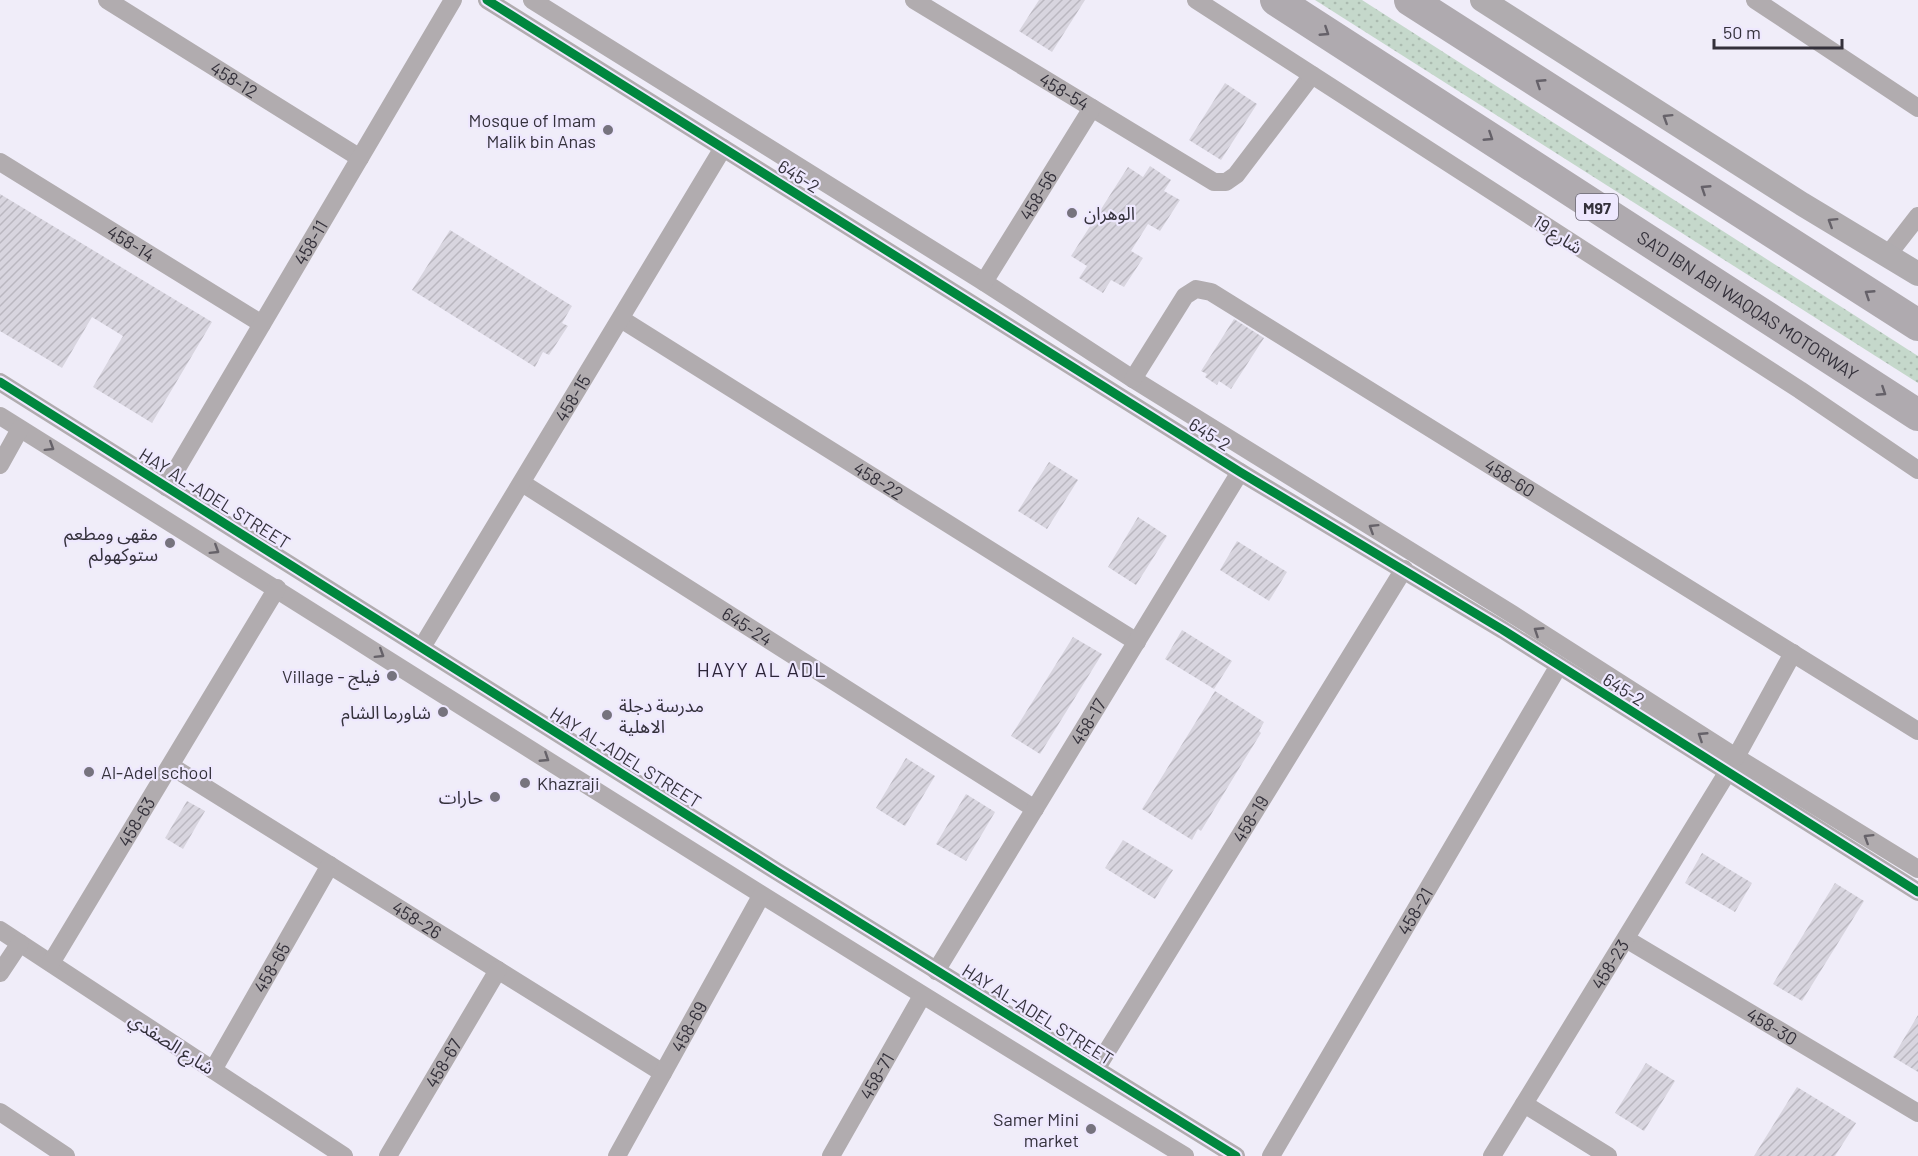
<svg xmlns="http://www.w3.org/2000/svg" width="1918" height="1156" font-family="Barlow,'Noto Sans Arabic',sans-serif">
	<defs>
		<pattern id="grass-dots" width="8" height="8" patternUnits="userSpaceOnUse" patternTransform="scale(1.5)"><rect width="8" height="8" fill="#c5d8cb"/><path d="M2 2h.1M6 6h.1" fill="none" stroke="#aabaaf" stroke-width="1.8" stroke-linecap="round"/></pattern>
		<pattern id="building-hatch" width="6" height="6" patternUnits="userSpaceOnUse" patternTransform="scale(1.5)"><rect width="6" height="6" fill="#d8d5df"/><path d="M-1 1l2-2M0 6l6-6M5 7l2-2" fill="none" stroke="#bab7c0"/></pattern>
	</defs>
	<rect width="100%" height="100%" fill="#f0edf9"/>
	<polygon fill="url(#grass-dots)" points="1315,0 1362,0 1918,356 1918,383"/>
	<g fill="url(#building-hatch)">
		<polygon points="1039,0 1085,0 1052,52 1019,31"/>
		<polygon points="1225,83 1257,104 1221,160 1189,140"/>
		<polygon points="1150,166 1171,180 1164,191 1180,200 1160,231 1148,224 1131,251 1143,258 1124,287 1111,280 1103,293 1079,278 1087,266 1071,256 1128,167 1143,177"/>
		<polygon points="0,194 212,322 152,423 93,387 123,336 92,317 62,368 0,331"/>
		<polygon points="450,230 572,306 562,323 568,326 549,355 543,352 535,367 412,290"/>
		<polygon points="1234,319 1264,338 1231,389 1219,381 1217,385 1205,377 1207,374 1201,371"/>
		<polygon points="1049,462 1078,480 1047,529 1018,511"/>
		<polygon points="1138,517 1167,536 1136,585 1108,567"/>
		<polygon points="1237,541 1287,572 1269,601 1220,570"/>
		<polygon points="1182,630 1232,661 1214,689 1165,659"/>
		<polygon points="1073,637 1102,654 1040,754 1011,736"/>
		<polygon points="1215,691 1264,722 1259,731 1261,733 1243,762 1201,831 1198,829 1192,840 1142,809"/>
		<polygon points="906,758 935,776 905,826 876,808"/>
		<polygon points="966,794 995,812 966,861 936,844"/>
		<polygon points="187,801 205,811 183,849 165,838"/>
		<polygon points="1123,840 1173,870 1155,899 1105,868"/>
		<polygon points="1702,853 1752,883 1735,912 1685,883"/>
		<polygon points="1835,883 1864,901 1802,1001 1773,984"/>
		<polygon points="1918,1015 1918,1072 1893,1057"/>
		<polygon points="1646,1063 1675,1081 1644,1131 1615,1113"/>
		<polygon points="1797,1087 1856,1123 1835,1156 1754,1156"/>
	</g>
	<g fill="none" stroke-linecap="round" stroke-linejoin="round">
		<g stroke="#b1acaf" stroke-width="18">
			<path id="s1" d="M107,0L360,158"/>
			<polyline points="487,0 1240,472 1503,630 1918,892"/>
			<polyline points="532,0 984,282 1133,379 1512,614 1736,757 1918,869"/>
			<path id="s2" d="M914,0L1214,182H1226L1236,175L1312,75"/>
			<polyline points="1196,0 1800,390 1918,470"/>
			<polyline points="1755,0 1918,108"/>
			<path id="s3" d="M0,162L262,324"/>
			<polyline points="1887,256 1918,216"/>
			<path id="s4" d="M984,282L1092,108"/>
			<path id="s5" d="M621,319L1137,642"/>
			<path id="s6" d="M1133,379L1185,296L1196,289L1211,292L1918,731"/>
			<polyline points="0,382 776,871 1236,1156"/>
			<path d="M0,416C395,663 787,914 1185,1156"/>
			<polyline points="0,465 20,429"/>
			<path id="s7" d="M522,483L1035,809"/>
			<path id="s8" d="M166,487L453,0"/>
			<path id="s9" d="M422,647L723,148"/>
			<polyline points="1736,757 1793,653"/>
			<path id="s10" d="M171,766L663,1073"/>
			<polyline points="0,930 344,1156"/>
			<path id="s11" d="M1626,939L1918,1113"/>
			<path id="s12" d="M51,963L277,588"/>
			<path id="s13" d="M936,971L1240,472"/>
			<polyline points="0,973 20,943"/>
			<path id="s14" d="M1096,1069L1404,569"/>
			<path id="s15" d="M213,1070L330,865"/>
			<polyline points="1524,1104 1608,1156"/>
			<polyline points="0,1112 66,1156"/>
			<path id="s16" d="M388,1156L498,970"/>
			<path id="s17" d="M617,1156L761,896"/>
			<path id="s18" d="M831,1156L922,996"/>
			<path id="s19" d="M1271,1156L1558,667"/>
			<path id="s20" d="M1492,1156L1727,773"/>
		</g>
		<polyline stroke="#b0acaf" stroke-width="24" points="1482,0 1802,204 1918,274"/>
		<g stroke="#afaaaf" stroke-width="32">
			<path id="s21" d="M1276,0L1918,415"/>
			<polyline points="1410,0 1918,325"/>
		</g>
		<g stroke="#eee8fe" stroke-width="13">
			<g id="cycleway">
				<polyline points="487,0 1240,472 1503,630 1918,892"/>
				<polyline points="0,382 776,871 1236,1156"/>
			</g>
		</g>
		<use href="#cycleway" stroke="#00873e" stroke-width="9"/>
	</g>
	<defs><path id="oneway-chevron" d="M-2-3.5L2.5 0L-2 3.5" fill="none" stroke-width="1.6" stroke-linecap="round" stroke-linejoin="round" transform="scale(1.5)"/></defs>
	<g stroke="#656169">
		<use href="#oneway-chevron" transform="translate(1325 32) rotate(33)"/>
		<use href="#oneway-chevron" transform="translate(1540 83) rotate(-147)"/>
		<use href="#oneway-chevron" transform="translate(1489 137) rotate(33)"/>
		<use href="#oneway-chevron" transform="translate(1705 189) rotate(-147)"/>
		<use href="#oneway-chevron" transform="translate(1869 294) rotate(-147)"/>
		<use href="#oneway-chevron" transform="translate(1882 392) rotate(33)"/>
	</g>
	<g stroke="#666269">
		<use href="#oneway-chevron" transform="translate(1667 118) rotate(-148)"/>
		<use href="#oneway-chevron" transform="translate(1832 222) rotate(-148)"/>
		<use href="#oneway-chevron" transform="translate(50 447) rotate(32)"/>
		<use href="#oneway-chevron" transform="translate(1373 528) rotate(-148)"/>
		<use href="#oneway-chevron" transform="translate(215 550) rotate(32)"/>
		<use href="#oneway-chevron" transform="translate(1538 631) rotate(-147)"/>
		<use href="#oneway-chevron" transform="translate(380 654) rotate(32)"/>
		<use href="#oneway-chevron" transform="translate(1702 736) rotate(-147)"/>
		<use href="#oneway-chevron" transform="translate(545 758) rotate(33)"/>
		<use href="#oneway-chevron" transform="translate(1868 838) rotate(-148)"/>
	</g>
	<g fill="#76737e" stroke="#eee8fe" stroke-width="2">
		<circle cx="608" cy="130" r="6"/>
		<circle cx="1072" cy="213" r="6"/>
		<circle cx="170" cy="543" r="6"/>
		<circle cx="392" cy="676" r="6"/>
		<circle cx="443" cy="712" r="6"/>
		<circle cx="607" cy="715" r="6"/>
		<circle cx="89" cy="772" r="6"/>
		<circle cx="525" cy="783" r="6"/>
		<circle cx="495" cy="797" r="6"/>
		<circle cx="1091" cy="1129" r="6"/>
	</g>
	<g text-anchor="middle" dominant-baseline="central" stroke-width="4.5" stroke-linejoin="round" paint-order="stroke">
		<rect fill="#eee8fe" stroke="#6c6876" stroke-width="1.5" x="1576" y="194" width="42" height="26" rx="4.5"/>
		<g font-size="16" font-weight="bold" fill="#34313b">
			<text x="1597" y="207">M97</text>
		</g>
		<g font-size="18" fill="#34313b" stroke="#eee8fe">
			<text stroke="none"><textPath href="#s1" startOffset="150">458-12</textPath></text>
			<text stroke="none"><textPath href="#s2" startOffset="176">458-54</textPath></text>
			<text transform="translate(799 176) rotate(32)">645-2</text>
			<text stroke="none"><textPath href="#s4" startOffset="102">458-56</textPath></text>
			<text transform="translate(1558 234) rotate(33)">شارع 19</text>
			<text stroke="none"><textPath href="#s3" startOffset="154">458-14</textPath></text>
			<text stroke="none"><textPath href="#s8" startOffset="284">458-11</textPath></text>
			<text stroke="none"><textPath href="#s21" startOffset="562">SA'D IBN ABI WAQQAS MOTORWAY</textPath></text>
			<text stroke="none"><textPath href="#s9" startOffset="291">458-15</textPath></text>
			<text transform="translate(1210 434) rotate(32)">645-2</text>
			<text stroke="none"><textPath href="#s6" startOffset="478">458-60</textPath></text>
			<text stroke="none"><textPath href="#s5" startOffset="304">458-22</textPath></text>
			<text transform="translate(215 498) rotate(32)">HAY AL-ADEL STREET</text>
			<text stroke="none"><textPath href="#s7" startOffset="267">645-24</textPath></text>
			<text transform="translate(1624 689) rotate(32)">645-2</text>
			<text stroke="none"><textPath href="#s13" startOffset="292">458-17</textPath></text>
			<text transform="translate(626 757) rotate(32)">HAY AL-ADEL STREET</text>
			<text stroke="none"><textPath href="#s14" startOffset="294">458-19</textPath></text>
			<text stroke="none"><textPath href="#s12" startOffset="165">458-63</textPath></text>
			<text stroke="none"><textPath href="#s19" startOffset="284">458-21</textPath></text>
			<text stroke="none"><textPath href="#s10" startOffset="290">458-26</textPath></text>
			<text stroke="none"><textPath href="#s20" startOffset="225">458-23</textPath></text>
			<text stroke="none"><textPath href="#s15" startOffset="118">458-65</textPath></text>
			<text transform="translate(1038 1014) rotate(32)">HAY AL-ADEL STREET</text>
			<text stroke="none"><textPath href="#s17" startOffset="148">458-69</textPath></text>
			<text stroke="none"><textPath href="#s11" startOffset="170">458-30</textPath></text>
			<text transform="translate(172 1043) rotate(33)">شارع الصفدي</text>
			<text stroke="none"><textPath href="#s16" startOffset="108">458-67</textPath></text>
			<text stroke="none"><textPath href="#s18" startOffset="92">458-71</textPath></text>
		</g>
		<g font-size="18" fill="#34313b" stroke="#eee8fe" text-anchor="end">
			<text x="596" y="120">Mosque of Imam<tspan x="596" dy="21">Malik bin Anas</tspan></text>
			<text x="1084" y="213" text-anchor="start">الوهران</text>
			<text x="158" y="533">مقهى ومطعم<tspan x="158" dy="21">ستوكهولم</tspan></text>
			<text x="380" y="676">Village - فيلج</text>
			<text x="619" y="705" text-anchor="start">مدرسة دجلة<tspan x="619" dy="21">الاهلية</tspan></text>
			<text x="431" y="712">شاورما الشام</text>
			<text x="101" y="772" text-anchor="start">Al-Adel school</text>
			<text x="537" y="783" text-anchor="start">Khazraji</text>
			<text x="483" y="797">حارات</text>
			<text x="1079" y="1119">Samer Mini<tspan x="1079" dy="21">market</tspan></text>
		</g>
		<g font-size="20" letter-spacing="1.5" fill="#2c2539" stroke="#eee8fe">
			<text x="762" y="669">HAYY AL ADL</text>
		</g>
	</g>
	<path d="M1714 39v9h128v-9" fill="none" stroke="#34313b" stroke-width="3"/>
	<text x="1723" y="39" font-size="18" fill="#34313b" stroke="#eee8fe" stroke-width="4.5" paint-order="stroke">50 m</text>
</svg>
